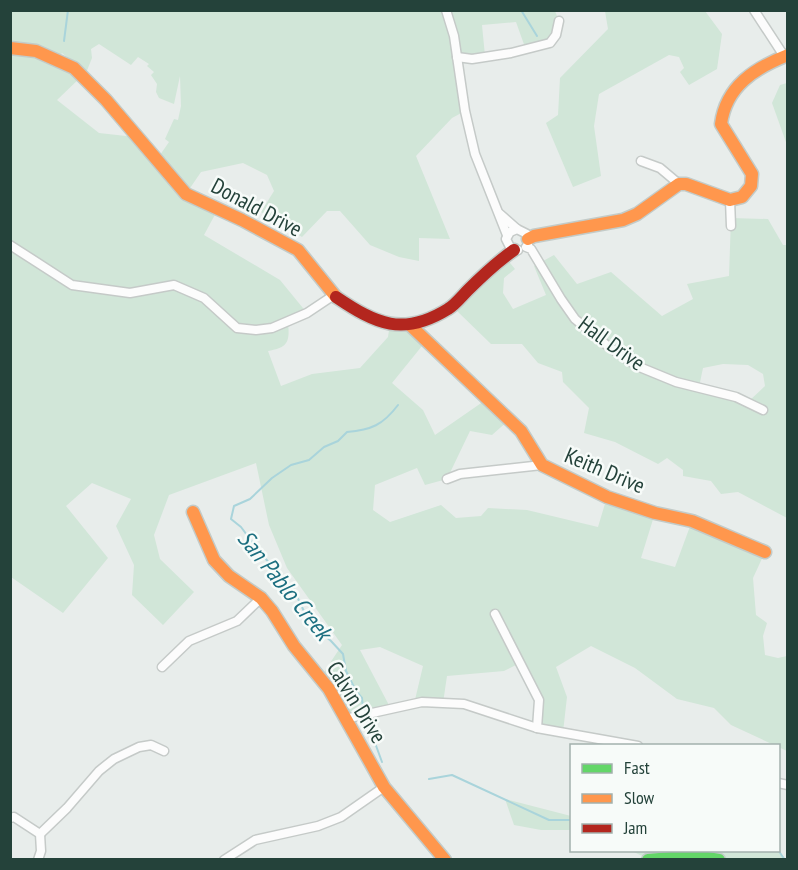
<svg xmlns="http://www.w3.org/2000/svg" width="798" height="870" font-family="'PT Sans Narrow',sans-serif">
	<rect width="100%" height="100%" fill="#e8edeb"/>
	<g fill="#d1e6d8" fill-rule="evenodd">
		<path d="M445,10L448,14L452,10L555,11L559,21L550,43L526,50L516,22L482,25L485,56L457,57L465,111L452,118L416,156L450,239L419,238V261L399,257L370,245L340,211H327L302,237L261,212L274,191L267,175L243,163L201,172L186,194L218,209L204,235L280,280L307,313L288,322C290,342 288,348 268,351L281,386L312,374L360,368L388,337L390,324L411,326L426,341L392,383L423,410L435,435L487,399L509,420L492,435L470,431L447,479L425,485L417,468L375,485L373,510L390,522L441,505L456,518L481,516L488,508L527,510L598,527L607,497L655,513L641,558L675,567L692,521L765,552L753,578L756,615L767,623L763,636L765,655L778,658L787,656V751L731,725L714,708L677,699L635,668L591,646L556,667L567,697L563,732L537,728L539,700L520,663L504,671L447,676L443,703L414,704L423,666L380,647L360,650L391,709L345,719L320,678L342,645L287,568L269,525L256,463L169,495L154,535L160,559L194,592L163,625L132,595L134,565L116,526L131,499L92,483L66,506L108,558L63,613L11,577V48L36,51L82,76L57,100L99,133L135,137L160,155L169,142L165,139L174,119L178,120L181,106L180,76L174,104L159,98L156,92L157,84L151,75L154,72L147,66L149,64L138,57L131,65L99,44L91,49L92,58L86,73L62,53L59,57L27,43L11,42V11Z"/>
		<polygon points="605,11 705,11 722,34 717,69 689,85 680,72 684,68 679,57 669,55 599,94 594,126 601,176 573,187 546,123 558,115 560,78 608,29"/>
		<polygon points="787,83 788,83 787,145 772,103 780,85"/>
		<path d="M731,218L768,219L783,245H787V518L738,492L721,494L711,481L683,476V470L667,458L658,464L615,442L584,433L589,408L563,382L562,372L538,363L522,344H491L457,311L449,309L505,257L515,269L504,278L503,293L513,309L546,295L534,266L554,255L577,284L611,272L662,316L693,299L687,284L729,276ZM723,364L748,365L763,374L765,386L748,402L699,387L703,368Z"/>
		<polygon points="505,799 571,816 571,830 541,830 514,825"/>
		<polygon points="632,851 778,851 784,859 787,858 787,859 648,859"/>
	</g>
	<g fill="none" stroke-linecap="round" stroke-linejoin="round">
		<g stroke="#a9d4db" stroke-width="2">
			<polyline points="521,10 537,36"/>
			<polyline points="64,41 68,10"/>
			<path d="M363,709L362,698L356,691L346,671L343,654L331,641L310,624L293,588L261,554L241,527L231,519L234,506L250,499L272,478L291,465L309,460L324,447L338,441L347,432C371,430 383,425 398,405"/>
			<polyline points="367,721 382,762"/>
			<polyline points="429,779 452,775 549,820 572,820"/>
			<polyline points="778,850 785,860"/>
		</g>
		<g stroke="#c5cac8" stroke-width="11">
			<g id="street">
				<polyline points="446,10 454,36 465,111 475,154 507,235"/>
				<polyline points="754,10 784,56"/>
				<polyline points="457,57 472,59 511,53 550,43 556,35 559,21"/>
				<polyline points="641,161 660,168 679,184"/>
				<polyline points="730,200 731,226"/>
				<polyline points="500,214 517,229 527,234 528,244"/>
				<polyline points="517,229 510,232 506,239 511,249 518,250"/>
				<polyline points="10,245 72,285 130,293 174,285 204,298 237,328 256,330 272,328 307,313 334,295"/>
				<polyline points="526,247 531,249 561,299 575,319 609,347 637,366 676,382 736,397 763,410"/>
				<polyline points="447,479 460,474 542,465"/>
				<polyline points="495,614 539,700 537,728"/>
				<polyline points="162,667 189,641 237,621 261,598"/>
				<polyline points="345,719 422,702 464,704 537,728 638,746"/>
				<polyline points="778,783 788,785"/>
				<polyline points="10,818 14,817 40,834 41,851 38,860"/>
				<polyline points="40,834 67,808 99,771 114,759 139,747 151,745 164,751"/>
				<polyline points="224,860 255,840 318,826 341,817 384,787"/>
			</g>
		</g>
		<g stroke="#c3cbc8" stroke-width="15">
			<polyline id="fast" points="648,860 695,856 719,860"/>
		</g>
		<g stroke="#c3cbc8" stroke-width="15">
			<g id="slow">
				<polyline points="10,48 36,51 74,68 106,100 186,194 242,220 298,250 336,297"/>
				<path d="M528,239L534,236L623,220L637,214L679,184H686L730,200L742,197L751,186L752,174L721,124C726,86 755,68 788,55"/>
				<polyline points="411,326 521,431 542,465 607,497 655,513 692,521 765,552"/>
				<polyline points="193,512 214,560 229,576 261,598 272,611 294,646 329,689 384,787 445,860"/>
			</g>
		</g>
		<g stroke="#c3cbc8" stroke-width="15">
			<path id="jam" d="M336,297C376,324 403,337 448,309C455,305 462,296 468,290C483,275 497,262 514,250"/>
		</g>
		<use href="#street" stroke="#fcfcfc" stroke-width="8"/>
		<use href="#fast" stroke="#63d668" stroke-width="12"/>
		<use href="#slow" stroke="#ff974d" stroke-width="12"/>
		<use href="#jam" stroke="#b3261e" stroke-width="12"/>
	</g>
	<g text-anchor="middle" dominant-baseline="central" stroke-width="5" stroke-linejoin="round" paint-order="stroke">
		<g font-size="22" fill="#24423a" stroke="#f7fbf9">
			<text transform="translate(257 207) rotate(28)">Donald Drive</text>
			<text transform="translate(612 343) rotate(36)">Hall Drive</text>
			<text transform="translate(605 470) rotate(23)">Keith Drive</text>
			<text transform="translate(357 702) rotate(58)">Calvin Drive</text>
		</g>
		<g font-size="24" font-style="italic" fill="#1c6f80" stroke="#f7fbf9">
			<text transform="translate(285 585) rotate(51)">San Pablo Creek</text>
		</g>
	</g>
	<rect width="798" height="870" fill="none" stroke="#24423a" stroke-width="24"/>
	<rect x="570" y="744" width="210" height="108" fill="#f7fbf9" stroke="#a3b1ad" stroke-width="1.5"/>
	<rect x="582" y="764" width="30" height="9" fill="#63d668" stroke="#a3b1ad" stroke-width="1.5"/>
	<text x="624" y="774" font-size="18" fill="#24423a">Fast</text>
	<rect x="582" y="794" width="30" height="9" fill="#ff974d" stroke="#a3b1ad" stroke-width="1.5"/>
	<text x="624" y="804" font-size="18" fill="#24423a">Slow</text>
	<rect x="582" y="824" width="30" height="9" fill="#b3261e" stroke="#a3b1ad" stroke-width="1.5"/>
	<text x="624" y="834" font-size="18" fill="#24423a">Jam</text>
</svg>
